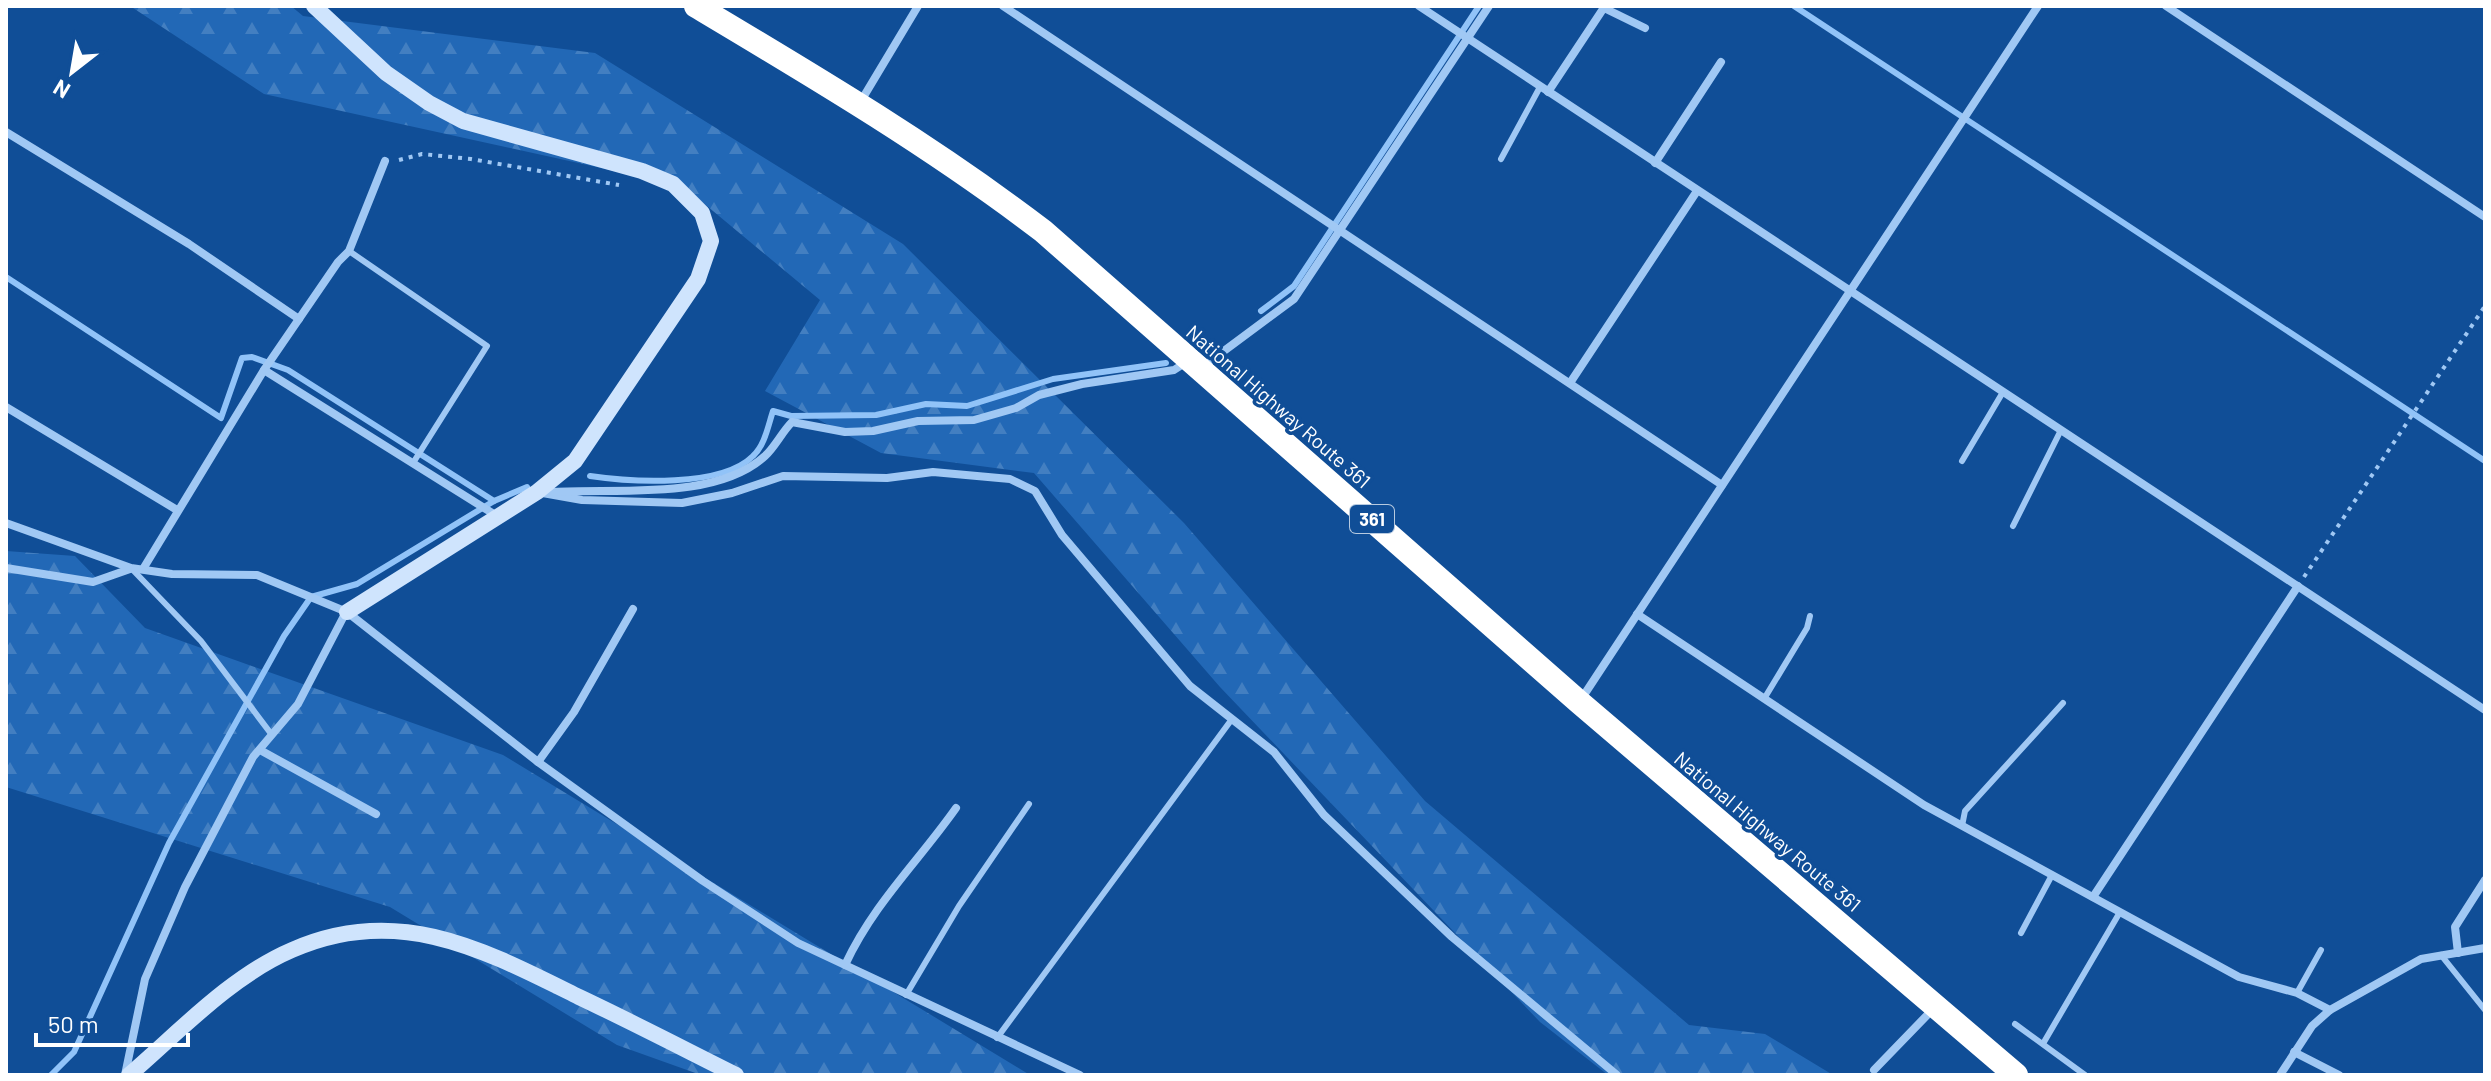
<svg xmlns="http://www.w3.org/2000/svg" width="2491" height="1081" font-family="Barlow,sans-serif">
	<defs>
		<pattern id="forest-firs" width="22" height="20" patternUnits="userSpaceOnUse" patternTransform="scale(2)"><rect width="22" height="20" fill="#2268b6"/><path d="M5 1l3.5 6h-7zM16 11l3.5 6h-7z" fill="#437fc1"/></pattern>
	</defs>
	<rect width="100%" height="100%" fill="#104e97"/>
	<g fill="url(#forest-firs)">
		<polygon points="130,6 291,6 303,16 595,53 903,244 1184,523 1425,801 1689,1025 1765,1034 1833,1075 1608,1075 1540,1022 1220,687 1034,473 881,453 765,391 820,300 683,186 264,94"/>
		<polygon points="6,551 75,556 145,628 503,755 1030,1075 701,1075 617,1045 390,907 6,787"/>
	</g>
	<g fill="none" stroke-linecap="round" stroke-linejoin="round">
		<g stroke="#91c3f8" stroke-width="6">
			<polyline points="1794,6 2485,461"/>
			<polyline points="6,277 221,418 242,358 252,357 288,370 494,501"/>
			<polyline points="1261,311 1294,286 1479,6"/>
			<path d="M590,476C631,482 721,488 753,456C765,445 768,426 773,411L791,416L876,415L926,404L967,406L1053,379L1166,363"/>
			<polyline points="51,1075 74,1052 169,843 284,636 311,597 357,584 494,501 527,487"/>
		</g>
		<g stroke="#a0c8f4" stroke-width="4" stroke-dasharray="4 6" stroke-linecap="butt">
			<polyline points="399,160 422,154 471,159 619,185"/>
			<polyline points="2304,577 2485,306"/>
		</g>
		<g stroke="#a0c8f4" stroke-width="6">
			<polyline points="1501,159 1540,87"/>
			<polyline points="349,251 487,346 413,463"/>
			<polyline points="1962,461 2003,392"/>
			<polyline points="2013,526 2061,430"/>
			<polyline points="131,568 201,641 272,735"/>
			<polyline points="1764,699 1807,628 1810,616"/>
			<polyline points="1962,826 1965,811 2063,703"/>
			<polyline points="2021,933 2052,875"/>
			<polyline points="2441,955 2485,1010"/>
			<polyline points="2297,993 2321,950"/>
			<polyline points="906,995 959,906 1029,804"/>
			<polyline points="2015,1024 2085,1075"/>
			<polyline points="997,1038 1232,719"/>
			<polyline points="2044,1042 2120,912"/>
		</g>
		<g stroke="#a0c8f4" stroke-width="8">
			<polyline points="1003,6 1722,485"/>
			<polyline points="1419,6 2485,710"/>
			<polyline points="2166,6 2485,217"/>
			<polyline points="1604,8 1645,28"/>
			<polyline points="1548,92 1605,6"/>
			<polyline points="861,101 918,6"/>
			<polyline points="6,132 189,244 299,319"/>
			<polyline points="1655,163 1721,62"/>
			<polyline points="1201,368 1294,299 1489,6"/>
			<polyline points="264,370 497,516"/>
			<polyline points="1570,383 1697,191"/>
			<polyline points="6,407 177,510"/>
			<polyline points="537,492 582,500 682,503 732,493 783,476 887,478 933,472 1010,479 1035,491 1062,535 1190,686 1274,752 1324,815 1452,937 1617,1075"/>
			<path d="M554,492C616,488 716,501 765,456C775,447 782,432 792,422L845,432L873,431L918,421L974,420L1016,408L1039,395L1082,384L1174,370L1188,361"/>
			<polyline points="6,523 131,568 172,574 257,575 347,612 538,762 703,881 798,943 1080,1075"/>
			<polyline points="6,568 93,582 130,569"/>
			<polyline points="143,569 264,370 338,262 349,251 385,161"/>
			<polyline points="1637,614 1924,805 2239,977 2297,993 2330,1010 2421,959 2485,948"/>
			<polyline points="1582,698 2038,6"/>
			<polyline points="260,750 376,814"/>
			<polyline points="538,762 574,712 633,609"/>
			<polyline points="2093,897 2298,586"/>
			<polyline points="2458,953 2455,927 2485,880"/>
			<path d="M845,965C874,903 918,862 956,808"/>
			<polyline points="2294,1052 2339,1075"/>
			<polyline points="1874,1070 1935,1007"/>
			<polyline points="125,1075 145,979 185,887 253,757 298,704 346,612"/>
			<polyline points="2280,1075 2312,1026 2330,1010"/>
		</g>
		<g stroke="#cfe4fd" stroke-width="16">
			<polyline points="314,6 386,73 429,103 463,121 642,171 673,184 702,213 711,241 698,279 575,461 537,492 347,612"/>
			<path d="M129,1075C179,1032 231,976 292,950C398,903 484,950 579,997C632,1022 684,1049 736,1075"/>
		</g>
		<path stroke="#fff" stroke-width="24" d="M696,6C815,77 933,147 1043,231L1579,702L2016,1075"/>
	</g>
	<g text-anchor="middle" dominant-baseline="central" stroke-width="7" stroke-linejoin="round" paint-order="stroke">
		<rect fill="#104e97" stroke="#b7cae0" stroke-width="2" x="1350" y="505" width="44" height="28" rx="6"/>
		<g font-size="18" font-weight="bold" fill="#fff">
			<text x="1372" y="519">361</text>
		</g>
		<g font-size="20" fill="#fff" stroke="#104e97">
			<text transform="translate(1279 406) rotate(41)">National Highway Route 361</text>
			<text transform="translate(1768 831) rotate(40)">National Highway Route 361</text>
		</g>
	</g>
	<rect width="2491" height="1081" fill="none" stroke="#ffffff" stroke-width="16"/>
	<g transform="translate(72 72) rotate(211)" stroke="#104e97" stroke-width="6" paint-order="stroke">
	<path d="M0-6L14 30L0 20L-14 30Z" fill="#ffffff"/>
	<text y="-12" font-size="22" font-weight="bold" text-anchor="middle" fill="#ffffff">N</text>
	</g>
	<path d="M36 1033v12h152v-12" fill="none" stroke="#ffffff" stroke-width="4"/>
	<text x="48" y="1033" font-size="24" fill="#ffffff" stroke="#104e97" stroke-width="6" paint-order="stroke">50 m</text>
</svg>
